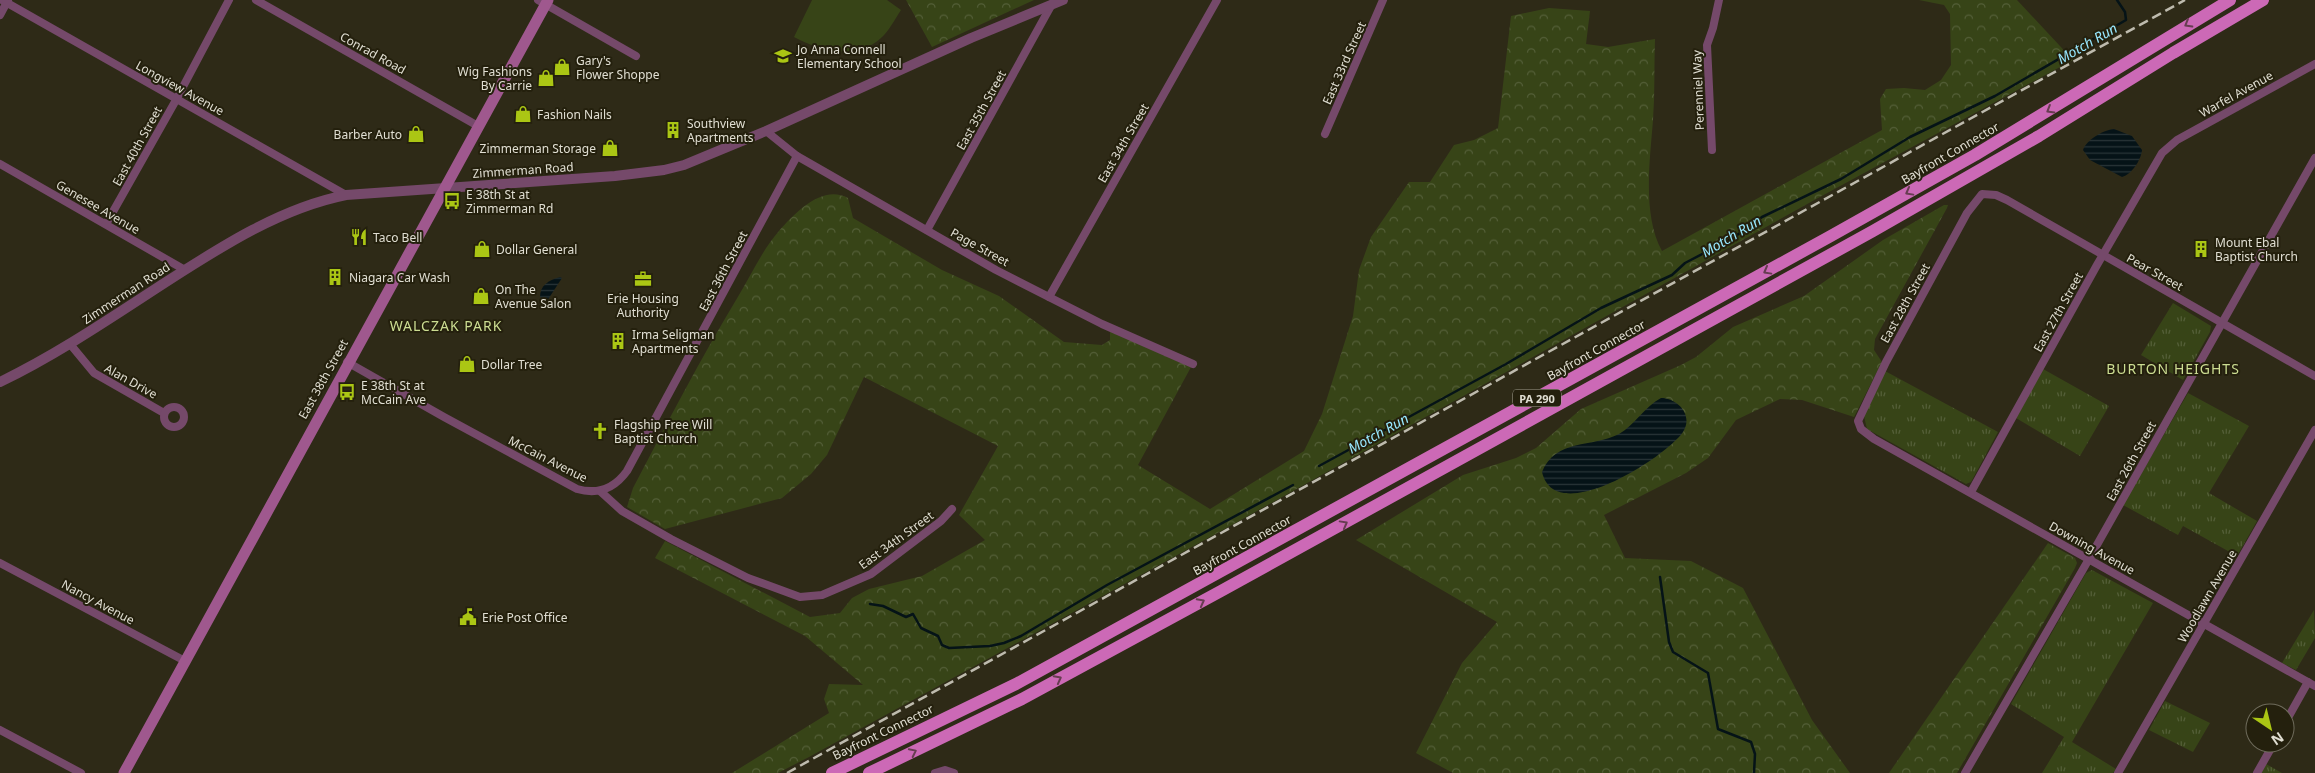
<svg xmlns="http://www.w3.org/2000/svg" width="2315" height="773" font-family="'Noto Sans',sans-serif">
	<defs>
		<pattern id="grass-tufts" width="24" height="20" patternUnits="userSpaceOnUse" patternTransform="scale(1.25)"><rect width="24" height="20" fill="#374417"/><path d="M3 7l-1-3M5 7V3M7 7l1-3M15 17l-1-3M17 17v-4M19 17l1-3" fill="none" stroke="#545f38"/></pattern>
		<pattern id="forest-crowns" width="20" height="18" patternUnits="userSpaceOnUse" patternTransform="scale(1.25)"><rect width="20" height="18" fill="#374417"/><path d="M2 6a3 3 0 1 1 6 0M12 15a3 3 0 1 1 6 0" fill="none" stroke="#545f38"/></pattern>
		<pattern id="water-rules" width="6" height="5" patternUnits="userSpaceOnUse" patternTransform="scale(1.25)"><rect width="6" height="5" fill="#051317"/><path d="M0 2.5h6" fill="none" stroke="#293538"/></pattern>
	</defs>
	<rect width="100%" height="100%" fill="#2e2a17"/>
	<g fill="url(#grass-tufts)">
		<polygon points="2173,303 2211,326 2210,332 2183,380 2141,355"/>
		<polygon points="2043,369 2109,406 2080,456 2016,418"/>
		<polygon points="1885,371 1998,432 1971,482 1966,484 1867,429 1864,416"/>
		<polygon points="2188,393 2249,426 2209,493 2257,521 2237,556 2183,526 2178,535 2123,505"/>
		<polygon points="2092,570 2153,603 2072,742 2116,769 2113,773 2042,773 2064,737 2011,704 2082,580 2086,573"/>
		<polygon points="2314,610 2315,638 2296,670 2282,663"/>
		<polygon points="2165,701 2210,723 2193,752 2149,730"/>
		<polygon points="2266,764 2282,773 2261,773"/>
	</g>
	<g fill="url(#forest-crowns)">
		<polygon points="906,0 1034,0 932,47"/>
		<path d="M1919,0H2017L2073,60L1818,198L1230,526L809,757L778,773H732L829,713L824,699L829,684L863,685L805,636L655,558L665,541L810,617L840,613L852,598L869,589L922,576L985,540L959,515L998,446L864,377L827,455L811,474L782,498L665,529L627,507L633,488C667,423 701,358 739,295C751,275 763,249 779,231C795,213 822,184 848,198L853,218L942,270L999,296L1064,342L1102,345L1110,340V331L1152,348L1191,367L1138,465L1210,509L1304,451L1322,414L1353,316L1359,270L1371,237L1409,182H1430L1454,145L1474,140L1498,128L1511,16L1549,8L1590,11L1586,44L1608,47L1655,39C1654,66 1655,93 1653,120C1650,160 1642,215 1662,251L1882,130L1880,99L1886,89L1904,88L1925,90L1941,80L1951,65L1950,14L1944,5Z"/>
		<polygon points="1944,205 1948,205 1947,208 1875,339 1874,350 1882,362 1854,417 1802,400 1780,399 1736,420 1708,458 1686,473 1604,515 1625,558 1691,561 1743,588 1812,720 1850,773 1453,773 1416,753 1462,663 1497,622 1356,540 1463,475 1516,458 1536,448 1581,409 1681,365 1696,357 1733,327 1804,296 1883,240"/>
		<polygon points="2048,543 2075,558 2077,563 2075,568 1957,773 1889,773"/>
	</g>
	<path fill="#374417" d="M812,0H887L901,10C895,19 889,31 881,38C856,61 821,51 794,37Z"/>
	<g fill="url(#water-rules)">
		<path d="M2114,129L2132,136L2142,150C2141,160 2132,174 2122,177L2090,160L2083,150C2086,140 2103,130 2114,129Z"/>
		<path d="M560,277L562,278L547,301L540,297C540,285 549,280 560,277Z"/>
		<path d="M1661,398C1677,398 1694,415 1683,432C1666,457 1555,529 1542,472C1556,438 1592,448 1619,434C1635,425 1644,407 1661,398Z"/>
	</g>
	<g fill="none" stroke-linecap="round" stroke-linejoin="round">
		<g stroke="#051317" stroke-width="2.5">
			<polyline points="1319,466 1506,364 1601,308 1672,275 1685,263 1733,238 1762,217 1841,179 1910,137 1995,96 2126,20 2125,12 2117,0"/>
			<polyline points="1660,577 1669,642 1673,652 1708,673 1718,729 1751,742 1755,754 1754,773"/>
			<polyline points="870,604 883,606 906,617 913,614 921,628 938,636 942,645 949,648 990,646 1004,643 1021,636 1107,585 1293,485"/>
		</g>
		<g stroke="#75496a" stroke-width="8">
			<polyline points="2,0 346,195"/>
			<polyline points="256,0 478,126"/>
			<polyline points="538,0 636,56"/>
			<polyline points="0,15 8,0"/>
			<polyline points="766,131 797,156 996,270 1102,324 1193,364"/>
			<polyline points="1325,134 1383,0"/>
			<polyline points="1712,150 1707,45 1713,28 1719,0"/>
			<polyline points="0,164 185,270"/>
			<polyline points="106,224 176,100 229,0"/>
			<polyline points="927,230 1052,4"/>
			<polyline points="1049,297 1217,0"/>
			<polyline points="70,344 94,373 164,413"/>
			<path d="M347,362L444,417L577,489C598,495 614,489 627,471L797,156"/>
			<polyline points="2315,376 2007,200 1996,195 1982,194 1967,213 1886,362 1858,421 1861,429 1874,439 2315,686"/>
			<circle cx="174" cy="417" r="10"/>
			<polyline points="600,491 622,511 671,539 748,578 800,597 822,595 871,574 941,521 952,509"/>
			<polyline points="1971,492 2097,265 2162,153 2177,140 2315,64"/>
			<polyline points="0,563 185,661"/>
			<polyline points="2285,723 2308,682"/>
			<polyline points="0,730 81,773"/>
			<polyline points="935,773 945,770 954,773"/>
			<polyline points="1965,773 2089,559 2315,158"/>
			<polyline points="2118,773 2315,430"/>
			<polyline points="2257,773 2274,743"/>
		</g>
		<path stroke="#75496a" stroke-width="10" d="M0,382C58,354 112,317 166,282C222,246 281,208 346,195L615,176L664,170L684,165L766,131L971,38L1063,0"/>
		<polyline stroke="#9f588e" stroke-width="11" points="124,773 548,0"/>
		<g stroke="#cc69b6" stroke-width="12">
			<polyline points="832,773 1016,684 1829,237 1975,155 2230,0"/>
			<polyline points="869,773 1022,699 1221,591 1873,231 2039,136 2173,53 2263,0"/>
		</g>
		<polyline stroke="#bebbae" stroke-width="2.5" stroke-dasharray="10 5" stroke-linecap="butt" points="787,773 2185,0"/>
	</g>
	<defs><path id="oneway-chevron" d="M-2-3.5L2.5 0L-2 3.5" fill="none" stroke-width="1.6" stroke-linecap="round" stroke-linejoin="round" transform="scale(1.25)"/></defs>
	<g stroke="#673d51">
		<use href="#oneway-chevron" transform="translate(2188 24) rotate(150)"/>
		<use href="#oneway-chevron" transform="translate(2050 110) rotate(149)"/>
		<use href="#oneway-chevron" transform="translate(1909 192) rotate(151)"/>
		<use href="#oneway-chevron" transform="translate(1767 271) rotate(151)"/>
		<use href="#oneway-chevron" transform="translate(1344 524) rotate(-29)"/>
		<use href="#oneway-chevron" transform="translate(1201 602) rotate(-28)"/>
		<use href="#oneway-chevron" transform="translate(1058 679) rotate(-28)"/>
		<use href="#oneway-chevron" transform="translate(913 752) rotate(-26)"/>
	</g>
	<defs>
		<g id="school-bare" transform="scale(1.35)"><path d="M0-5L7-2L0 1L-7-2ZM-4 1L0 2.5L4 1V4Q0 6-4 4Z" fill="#abc614" stroke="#24200d" stroke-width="2.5" paint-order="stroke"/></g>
		<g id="shop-bare" transform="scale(1.35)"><path d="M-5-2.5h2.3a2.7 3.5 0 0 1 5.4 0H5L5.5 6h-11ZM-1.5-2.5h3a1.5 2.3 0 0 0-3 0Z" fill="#abc614" stroke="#24200d" stroke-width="2.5" paint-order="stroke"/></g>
		<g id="building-bare" transform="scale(1.35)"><path d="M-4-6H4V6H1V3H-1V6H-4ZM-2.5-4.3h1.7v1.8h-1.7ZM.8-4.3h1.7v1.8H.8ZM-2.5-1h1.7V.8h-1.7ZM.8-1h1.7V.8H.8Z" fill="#abc614" stroke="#24200d" stroke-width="2.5" paint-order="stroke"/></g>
		<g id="bus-bare" transform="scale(1.35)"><path d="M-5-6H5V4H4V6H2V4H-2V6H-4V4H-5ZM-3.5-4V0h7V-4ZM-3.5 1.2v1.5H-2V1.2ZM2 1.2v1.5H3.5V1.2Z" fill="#abc614" stroke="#24200d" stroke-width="2.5" paint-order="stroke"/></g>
		<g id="restaurant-bare" transform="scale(1.35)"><path d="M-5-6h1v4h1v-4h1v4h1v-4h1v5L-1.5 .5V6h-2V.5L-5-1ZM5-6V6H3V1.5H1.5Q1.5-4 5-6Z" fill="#abc614" stroke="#24200d" stroke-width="2.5" paint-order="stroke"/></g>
		<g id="office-bare" transform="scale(1.35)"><path d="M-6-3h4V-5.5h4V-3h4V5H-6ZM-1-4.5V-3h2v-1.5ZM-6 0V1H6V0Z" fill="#abc614" stroke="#24200d" stroke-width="2.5" paint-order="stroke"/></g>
		<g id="church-bare" transform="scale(1.35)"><path d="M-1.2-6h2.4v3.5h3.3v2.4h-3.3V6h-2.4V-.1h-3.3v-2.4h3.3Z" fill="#abc614" stroke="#24200d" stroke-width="2.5" paint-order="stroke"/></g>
		<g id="civic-bare" transform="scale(1.35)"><path d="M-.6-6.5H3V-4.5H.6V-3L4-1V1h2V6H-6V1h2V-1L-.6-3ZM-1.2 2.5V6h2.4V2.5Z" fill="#abc614" stroke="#24200d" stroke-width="2.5" paint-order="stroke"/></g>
	</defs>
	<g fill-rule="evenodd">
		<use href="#school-bare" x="783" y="56"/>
		<use href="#shop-bare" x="562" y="67"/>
		<use href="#shop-bare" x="546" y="78"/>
		<use href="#shop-bare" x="523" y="114"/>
		<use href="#building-bare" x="673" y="130"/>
		<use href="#shop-bare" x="416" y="134"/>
		<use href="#shop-bare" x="610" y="148"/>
		<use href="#bus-bare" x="452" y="201"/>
		<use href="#restaurant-bare" x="359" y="237"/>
		<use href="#shop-bare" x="482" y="249"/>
		<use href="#building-bare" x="2201" y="249"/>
		<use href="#building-bare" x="335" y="277"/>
		<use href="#office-bare" x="643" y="279"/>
		<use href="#shop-bare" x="481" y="296"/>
		<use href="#building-bare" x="618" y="341"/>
		<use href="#shop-bare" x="467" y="364"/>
		<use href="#bus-bare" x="347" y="392"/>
		<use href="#church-bare" x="600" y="431"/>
		<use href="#civic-bare" x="468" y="617"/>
	</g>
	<g text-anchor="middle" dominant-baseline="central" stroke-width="4" stroke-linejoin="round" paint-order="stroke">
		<rect fill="#24200d" stroke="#a8a597" stroke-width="1" x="1513" y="389.5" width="48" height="17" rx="4"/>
		<g font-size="11" font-weight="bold" fill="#e0ded2">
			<text x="1537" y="398">PA 290</text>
		</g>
		<g font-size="12" fill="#e0ded2" stroke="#24200d" text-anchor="start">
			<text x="797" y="49">Jo Anna Connell<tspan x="797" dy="14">Elementary School</tspan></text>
			<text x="576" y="60">Gary's<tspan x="576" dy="14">Flower Shoppe</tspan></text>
			<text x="532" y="71" text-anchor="end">Wig Fashions<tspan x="532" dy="14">By Carrie</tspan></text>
			<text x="537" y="114">Fashion Nails</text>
			<text x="687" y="123">Southview<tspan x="687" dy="14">Apartments</tspan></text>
			<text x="402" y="134" text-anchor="end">Barber Auto</text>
			<text x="596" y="148" text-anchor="end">Zimmerman Storage</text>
			<text x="466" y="194">E 38th St at<tspan x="466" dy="14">Zimmerman Rd</tspan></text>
			<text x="373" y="237">Taco Bell</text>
			<text x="2215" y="242">Mount Ebal<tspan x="2215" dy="14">Baptist Church</tspan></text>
			<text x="496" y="249">Dollar General</text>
			<text x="349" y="277">Niagara Car Wash</text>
			<text x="495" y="289">On The<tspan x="495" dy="14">Avenue Salon</tspan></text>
			<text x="643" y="298" text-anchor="middle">Erie Housing<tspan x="643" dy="14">Authority</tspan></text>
			<text x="632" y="334">Irma Seligman<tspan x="632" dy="14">Apartments</tspan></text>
			<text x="481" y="364">Dollar Tree</text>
			<text x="361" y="385">E 38th St at<tspan x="361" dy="14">McCain Ave</tspan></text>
			<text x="614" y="424">Flagship Free Will<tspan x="614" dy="14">Baptist Church</tspan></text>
			<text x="482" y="617">Erie Post Office</text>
		</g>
		<g font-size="12" fill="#e0ded2" stroke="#24200d">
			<text transform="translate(373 53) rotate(29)">Conrad Road</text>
			<text transform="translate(1344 63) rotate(-66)">East 33rd Street</text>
			<text transform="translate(180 88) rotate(29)">Longview Avenue</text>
			<text transform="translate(1698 90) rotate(-92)">Perenniel Way</text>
			<text transform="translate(2236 94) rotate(-29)">Warfel Avenue</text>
			<text transform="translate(981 110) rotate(-61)">East 35th Street</text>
			<text transform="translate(1123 143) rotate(-60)">East 34th Street</text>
			<text transform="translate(137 146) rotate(-61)">East 40th Street</text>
			<text transform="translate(1950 153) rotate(-30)">Bayfront Connector</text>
			<text transform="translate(523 170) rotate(-4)">Zimmerman Road</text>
			<text transform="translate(98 207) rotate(30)">Genesee Avenue</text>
			<text transform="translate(980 247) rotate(29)">Page Street</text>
			<text transform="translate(723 271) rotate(-62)">East 36th Street</text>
			<text transform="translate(2155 272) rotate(29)">Pear Street</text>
			<text transform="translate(126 293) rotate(-33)">Zimmerman Road</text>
			<text transform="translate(1905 303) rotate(-61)">East 28th Street</text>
			<text transform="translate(2058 312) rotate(-61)">East 27th Street</text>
			<text transform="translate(1596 350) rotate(-29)">Bayfront Connector</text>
			<text transform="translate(323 379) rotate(-61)">East 38th Street</text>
			<text transform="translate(131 381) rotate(29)">Alan Drive</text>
			<text transform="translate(548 459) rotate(27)">McCain Avenue</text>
			<text transform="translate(2131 461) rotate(-61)">East 26th Street</text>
			<text transform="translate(896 540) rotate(-36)">East 34th Street</text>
			<text transform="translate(1242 545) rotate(-29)">Bayfront Connector</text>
			<text transform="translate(2092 548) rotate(29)">Downing Avenue</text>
			<text transform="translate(2207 596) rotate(-60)">Woodlawn Avenue</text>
			<text transform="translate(98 602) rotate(28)">Nancy Avenue</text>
			<text transform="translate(883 732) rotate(-26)">Bayfront Connector</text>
		</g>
		<g font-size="14" font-style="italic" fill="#98e8ff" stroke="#24200d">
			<text transform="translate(2087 43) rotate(-30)">Motch Run</text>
			<text transform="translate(1731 236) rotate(-31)">Motch Run</text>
			<text transform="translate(1378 433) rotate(-29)">Motch Run</text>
		</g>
		<g font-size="14" letter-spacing="1" fill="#ccdd92" stroke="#24200d">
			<text x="446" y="325">WALCZAK PARK</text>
			<text x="2173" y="368">BURTON HEIGHTS</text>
		</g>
	</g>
	<g transform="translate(2270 728) rotate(145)"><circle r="24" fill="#24200d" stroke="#6f6c5c"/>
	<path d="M0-4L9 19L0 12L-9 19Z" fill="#abc614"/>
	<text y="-8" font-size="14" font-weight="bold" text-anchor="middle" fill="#e0ded2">N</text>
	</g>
</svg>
